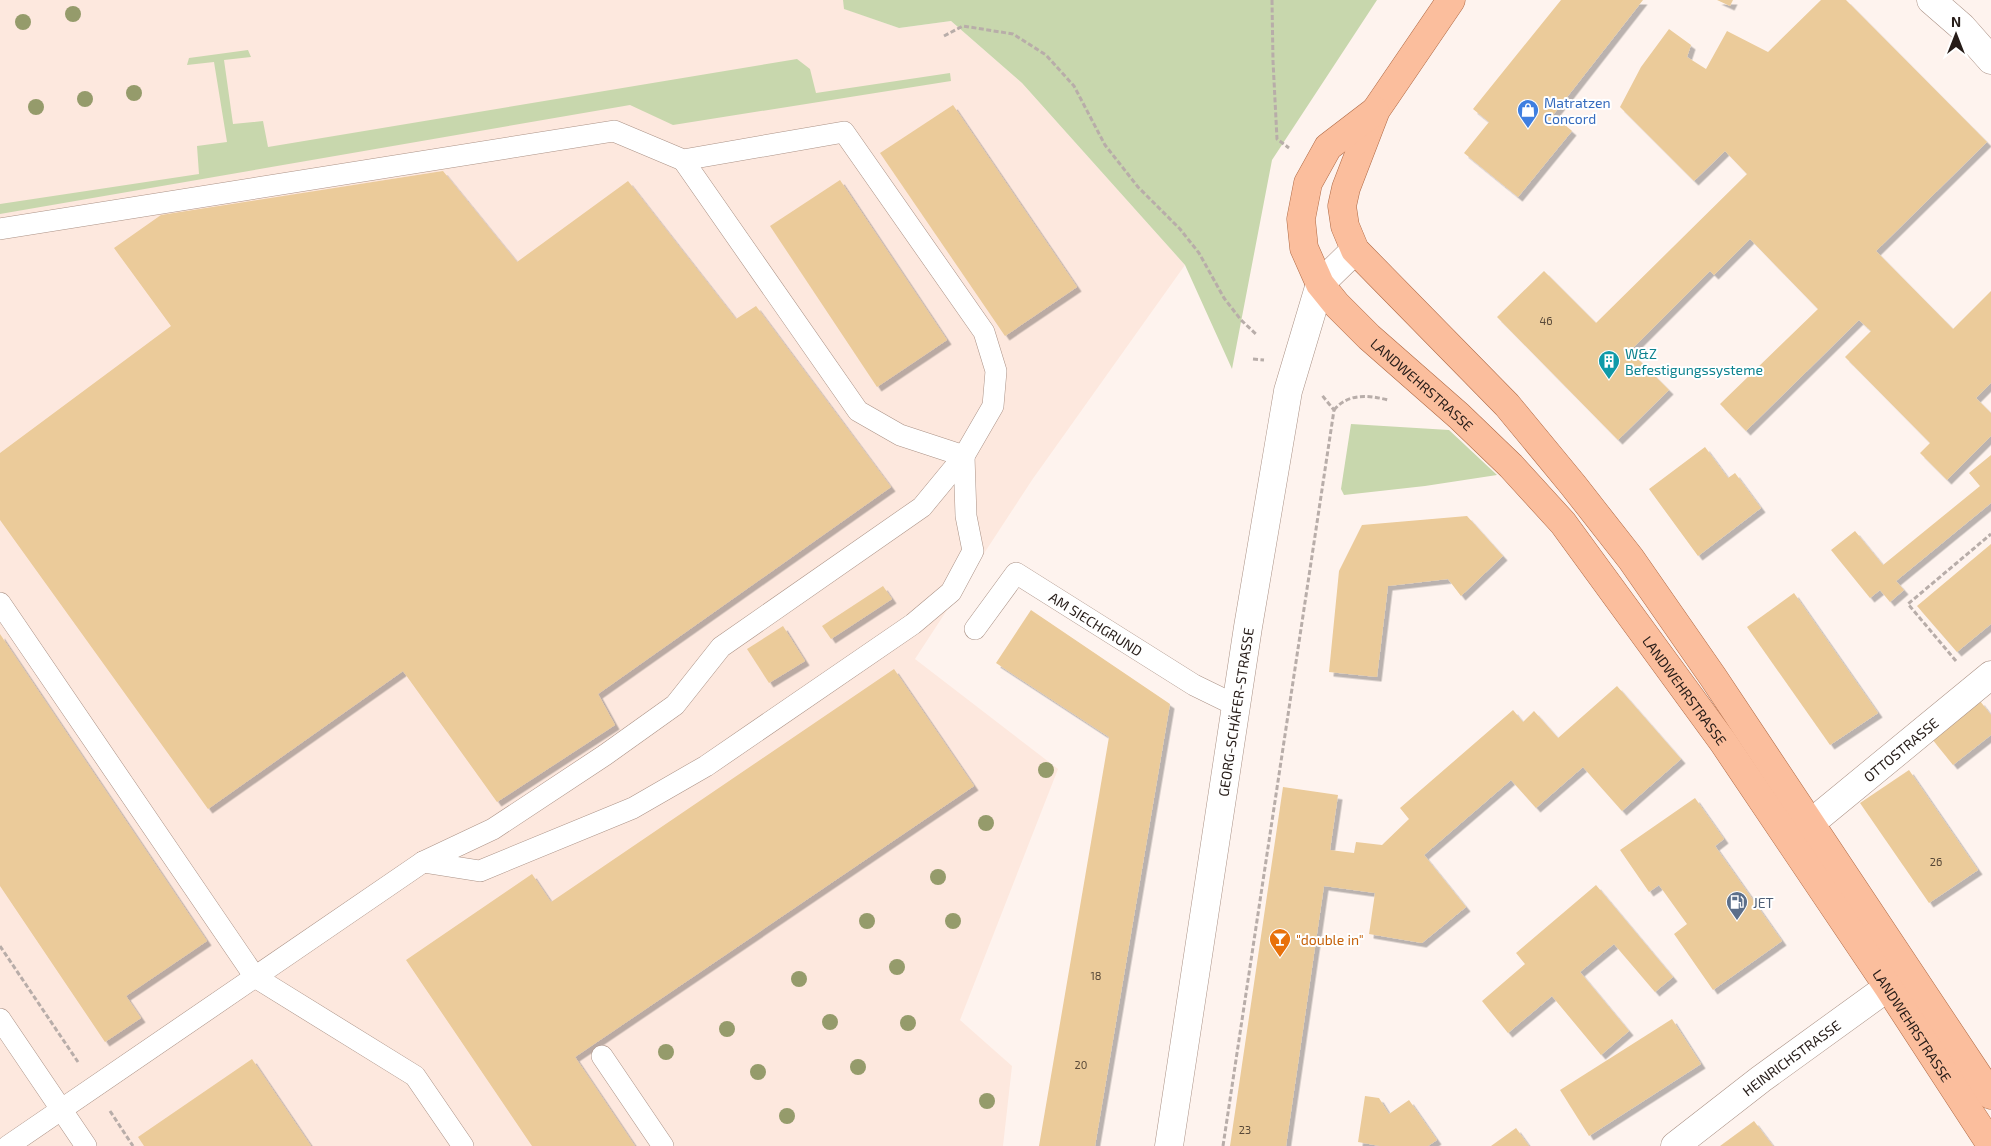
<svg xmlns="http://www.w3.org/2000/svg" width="1991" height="1146" font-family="'Exo 2',sans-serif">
	<defs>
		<filter id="shadow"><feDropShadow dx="4.5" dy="4.5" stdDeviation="0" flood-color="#0004"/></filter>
	</defs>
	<rect width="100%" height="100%" fill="#fef3ee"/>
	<polygon fill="#fde8de" points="0,0 843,0 845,9 899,28 951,21 1022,83 1185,265 1032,480 915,659 1058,769 960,1020 1012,1066 1003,1146 0,1146"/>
	<g fill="#c8d7ad">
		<polygon points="843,0 1377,0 1272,160 1232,369 1185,265 1022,83 951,21 899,28 844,9"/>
		<polygon points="248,50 251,57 224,60 233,124 263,121 268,147 797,59 810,69 816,93 950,73 951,81 673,125 630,105 0,214 0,204 199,174 197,146 227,142 214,62 187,65 189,58"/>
		<polygon points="1351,424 1449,430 1497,475 1425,486 1344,495 1341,489"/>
	</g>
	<g fill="#ebcb9a" filter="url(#shadow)">
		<polygon points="1561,0 1643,0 1553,115 1572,131 1518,197 1464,153 1489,122 1473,109"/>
		<polygon points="1717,0 1733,0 1730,6"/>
		<polygon points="1821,0 1846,0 1987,142 1876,251 1953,329 1991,291 1991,383 1976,398 1991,413 1991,436 1947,480 1920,453 1930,443 1845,357 1871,331 1859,320 1746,431 1720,404 1818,309 1750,239 1714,275 1710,271 1630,351 1669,390 1618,440 1497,317 1544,271 1596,323 1747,174 1725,151 1694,181 1620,107 1641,67 1669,29 1691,45 1687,57 1706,69 1727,31 1768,52"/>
		<polygon points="953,105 1077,287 1005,336 880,153"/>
		<polygon points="443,171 517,262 628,181 736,319 756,306 891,487 598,694 615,725 497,802 403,671 208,809 0,520 0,453 171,326 114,248 161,215"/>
		<polygon points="840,180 947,340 877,387 770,226"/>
		<polygon points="1705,447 1728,478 1735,473 1761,508 1698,556 1649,489"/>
		<polygon points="1991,455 1991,503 1896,581 1904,590 1890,602 1880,590 1870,598 1831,550 1855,531 1883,565 1980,486 1969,473"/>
		<polygon points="1467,516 1503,556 1461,596 1448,579 1388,586 1377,677 1329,672 1339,571 1362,525"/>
		<polygon points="1991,544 1991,624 1957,652 1917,606"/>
		<polygon points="883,586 892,599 831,639 822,626"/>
		<polygon points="1794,593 1878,713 1830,745 1747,627"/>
		<polygon points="1031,610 1170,704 1095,1146 1039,1146 1109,737 996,663"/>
		<polygon points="783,626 805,661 769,683 747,649"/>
		<polygon points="0,634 207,941 126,996 141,1018 105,1042 0,886"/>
		<polygon points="894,669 974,786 575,1057 635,1146 532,1146 406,960 532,874 551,902"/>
		<polygon points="1617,686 1681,759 1622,811 1583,767 1536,808 1511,780 1424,855 1466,907 1422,943 1369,934 1375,893 1324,886 1286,1146 1230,1146 1283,787 1338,795 1330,850 1354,853 1356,842 1382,845 1409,819 1400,808 1513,710 1523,722 1534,711 1558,738"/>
		<polygon points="1980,701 1991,715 1991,735 1953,765 1932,739"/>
		<polygon points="1909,770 1978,870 1929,903 1860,803"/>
		<polygon points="1695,798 1724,839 1715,846 1782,941 1713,990 1674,934 1687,924 1659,885 1649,892 1620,850"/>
		<polygon points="1596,885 1673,977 1655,992 1614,944 1580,972 1629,1031 1601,1055 1552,996 1508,1033 1482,1001 1525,964 1516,953"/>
		<polygon points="1672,1019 1701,1064 1589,1136 1560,1090"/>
		<polygon points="252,1059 311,1146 144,1146 138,1137"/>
		<polygon points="1365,1096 1379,1098 1389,1114 1409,1100 1437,1140 1428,1146 1380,1146 1358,1142"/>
		<polygon points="1754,1121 1773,1146 1720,1146"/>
		<polygon points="1516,1128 1529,1146 1491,1146"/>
	</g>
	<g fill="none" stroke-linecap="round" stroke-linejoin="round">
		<g stroke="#ab9286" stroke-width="22">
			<g id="lane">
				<polyline points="0,229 614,131 683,160 844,132 984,332 996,371 993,406 964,456 922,507 721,647 675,705 605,755 493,829 423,862 8,1146"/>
				<polyline points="0,603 255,977 415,1076 463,1146"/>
				<path id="s1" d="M975,629L1016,573L1194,685L1237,706"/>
				<polyline points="423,862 480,871 633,808 706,766 913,624 951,592 973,551 966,516 964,456 900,435 858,411 683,160"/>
				<polyline points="0,1019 86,1146"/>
				<polyline points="602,1056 663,1146"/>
			</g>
		</g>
		<g stroke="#ab9286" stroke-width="29">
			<g id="street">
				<polyline points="1931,0 1962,27 1991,60"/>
				<path id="s2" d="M1811,823L1991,675"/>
				<path id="s3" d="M1169,1146L1248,627L1288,391L1320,284L1355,250"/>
				<path id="s4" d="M1675,1146L1761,1079L1906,974"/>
			</g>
		</g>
		<g stroke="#af6944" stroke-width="29">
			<g id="primary">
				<polyline points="1451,0 1376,110 1346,188 1342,206 1345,226 1355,250 1507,405 1573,485 1631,559 1713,677 1991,1095"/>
				<path id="s5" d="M1375,111L1328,147L1308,183L1301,219L1304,248L1320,284L1337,305L1369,337L1459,416L1511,466L1563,523L1723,742L1888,987L1991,1145"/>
			</g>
		</g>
		<g stroke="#b8ada9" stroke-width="3" stroke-dasharray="5 2.5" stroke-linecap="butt">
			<polyline points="1272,0 1273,61 1277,139 1289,148"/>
			<polyline points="944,36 963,26 1013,34 1046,55 1074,86 1105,145 1138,187 1180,229 1199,253 1224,298 1241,320 1257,335"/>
			<polyline points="1253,359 1264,360"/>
			<path d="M1334,410C1348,393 1368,395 1388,400"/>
			<polyline points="1956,661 1908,604 1991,534"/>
			<polyline points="0,946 78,1062"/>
			<polyline points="110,1111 133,1146"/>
			<polyline points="1223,1146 1334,410 1321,394"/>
		</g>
		<use href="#lane" stroke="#fff" stroke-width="21"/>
		<use href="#street" stroke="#fff" stroke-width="28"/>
		<use href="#primary" stroke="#fbbe9d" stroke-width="28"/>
	</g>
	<g fill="#959b6b">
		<circle cx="73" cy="14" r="8"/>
		<circle cx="23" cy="22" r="8"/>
		<circle cx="134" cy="93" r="8"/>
		<circle cx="85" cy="99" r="8"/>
		<circle cx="36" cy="107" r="8"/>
		<circle cx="1046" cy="770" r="8"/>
		<circle cx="986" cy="823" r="8"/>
		<circle cx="938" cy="877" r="8"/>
		<circle cx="867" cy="921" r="8"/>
		<circle cx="953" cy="921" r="8"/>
		<circle cx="897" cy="967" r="8"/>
		<circle cx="799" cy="979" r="8"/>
		<circle cx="830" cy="1022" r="8"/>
		<circle cx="908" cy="1023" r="8"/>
		<circle cx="727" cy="1029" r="8"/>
		<circle cx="666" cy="1052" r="8"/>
		<circle cx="858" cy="1067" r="8"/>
		<circle cx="758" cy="1072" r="8"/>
		<circle cx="987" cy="1101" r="8"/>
		<circle cx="787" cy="1116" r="8"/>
	</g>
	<defs>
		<g id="shop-pin" transform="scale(1.125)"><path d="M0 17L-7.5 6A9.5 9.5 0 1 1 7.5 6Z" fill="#3f7fe0" stroke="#fff"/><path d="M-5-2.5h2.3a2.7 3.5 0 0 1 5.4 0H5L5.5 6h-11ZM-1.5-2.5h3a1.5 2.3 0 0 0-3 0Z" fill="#fff"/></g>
		<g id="building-pin" transform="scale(1.125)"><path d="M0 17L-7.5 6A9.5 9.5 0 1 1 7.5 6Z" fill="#0f9aa8" stroke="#fff"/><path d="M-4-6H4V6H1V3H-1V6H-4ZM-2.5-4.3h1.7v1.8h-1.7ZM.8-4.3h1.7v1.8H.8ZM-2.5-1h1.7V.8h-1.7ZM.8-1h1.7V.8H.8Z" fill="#fff"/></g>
		<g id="fuel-pin" transform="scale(1.125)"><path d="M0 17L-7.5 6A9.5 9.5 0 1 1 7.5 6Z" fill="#5c6f8a" stroke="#fff"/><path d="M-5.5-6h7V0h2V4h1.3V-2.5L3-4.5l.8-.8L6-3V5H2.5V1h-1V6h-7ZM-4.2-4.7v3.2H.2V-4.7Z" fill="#fff"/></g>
		<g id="bar-pin" transform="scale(1.125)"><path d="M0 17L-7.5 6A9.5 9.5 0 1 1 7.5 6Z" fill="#e8710a" stroke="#fff"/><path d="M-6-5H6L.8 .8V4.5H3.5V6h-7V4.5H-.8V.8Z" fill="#fff"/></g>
	</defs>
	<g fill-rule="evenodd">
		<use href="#shop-pin" x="1528" y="110"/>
		<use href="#building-pin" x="1609" y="361"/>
		<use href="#fuel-pin" x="1737" y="902"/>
		<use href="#bar-pin" x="1280" y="939"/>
	</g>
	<g text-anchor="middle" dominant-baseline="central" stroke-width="4" stroke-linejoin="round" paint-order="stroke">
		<g font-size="11" fill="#574838">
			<text x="1546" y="320">46</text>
			<text x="1936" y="861">26</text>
			<text x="1096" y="975">18</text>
			<text x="1081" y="1064">20</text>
			<text x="1245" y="1129">23</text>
		</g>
		<g font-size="14" fill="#366cbe" stroke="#fff" text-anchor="start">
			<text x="1544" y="102">Matratzen<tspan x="1544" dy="16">Concord</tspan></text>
		</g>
		<g font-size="14" fill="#0d838f" stroke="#fff" text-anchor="start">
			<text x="1625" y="353">W&amp;Z<tspan x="1625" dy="16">Befestigungssysteme</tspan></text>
		</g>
		<g font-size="14" fill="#261c18" stroke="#fff">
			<text stroke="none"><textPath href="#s5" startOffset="349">LANDWEHRSTRASSE</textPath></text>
			<text stroke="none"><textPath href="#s1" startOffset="164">AM SIECHGRUND</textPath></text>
			<text stroke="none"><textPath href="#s5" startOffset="754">LANDWEHRSTRASSE</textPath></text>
			<text stroke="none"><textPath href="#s3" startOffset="439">GEORG-SCHÄFER-STRASSE</textPath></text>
			<text stroke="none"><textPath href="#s2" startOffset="116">OTTOSTRASSE</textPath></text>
			<text stroke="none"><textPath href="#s5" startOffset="1159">LANDWEHRSTRASSE</textPath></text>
			<text stroke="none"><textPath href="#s4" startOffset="146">HEINRICHSTRASSE</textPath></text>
		</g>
		<g font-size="14" fill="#4e5e75" stroke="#fff" text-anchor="start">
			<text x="1753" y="902">JET</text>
		</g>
		<g font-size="14" fill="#c56008" stroke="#fff" text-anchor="start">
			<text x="1296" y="939">"double in"</text>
		</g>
	</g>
	<g transform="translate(1956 35)" stroke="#ffffff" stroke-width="4" paint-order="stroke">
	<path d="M0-4L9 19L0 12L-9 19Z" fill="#261c18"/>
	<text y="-8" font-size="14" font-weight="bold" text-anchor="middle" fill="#261c18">N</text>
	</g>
</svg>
